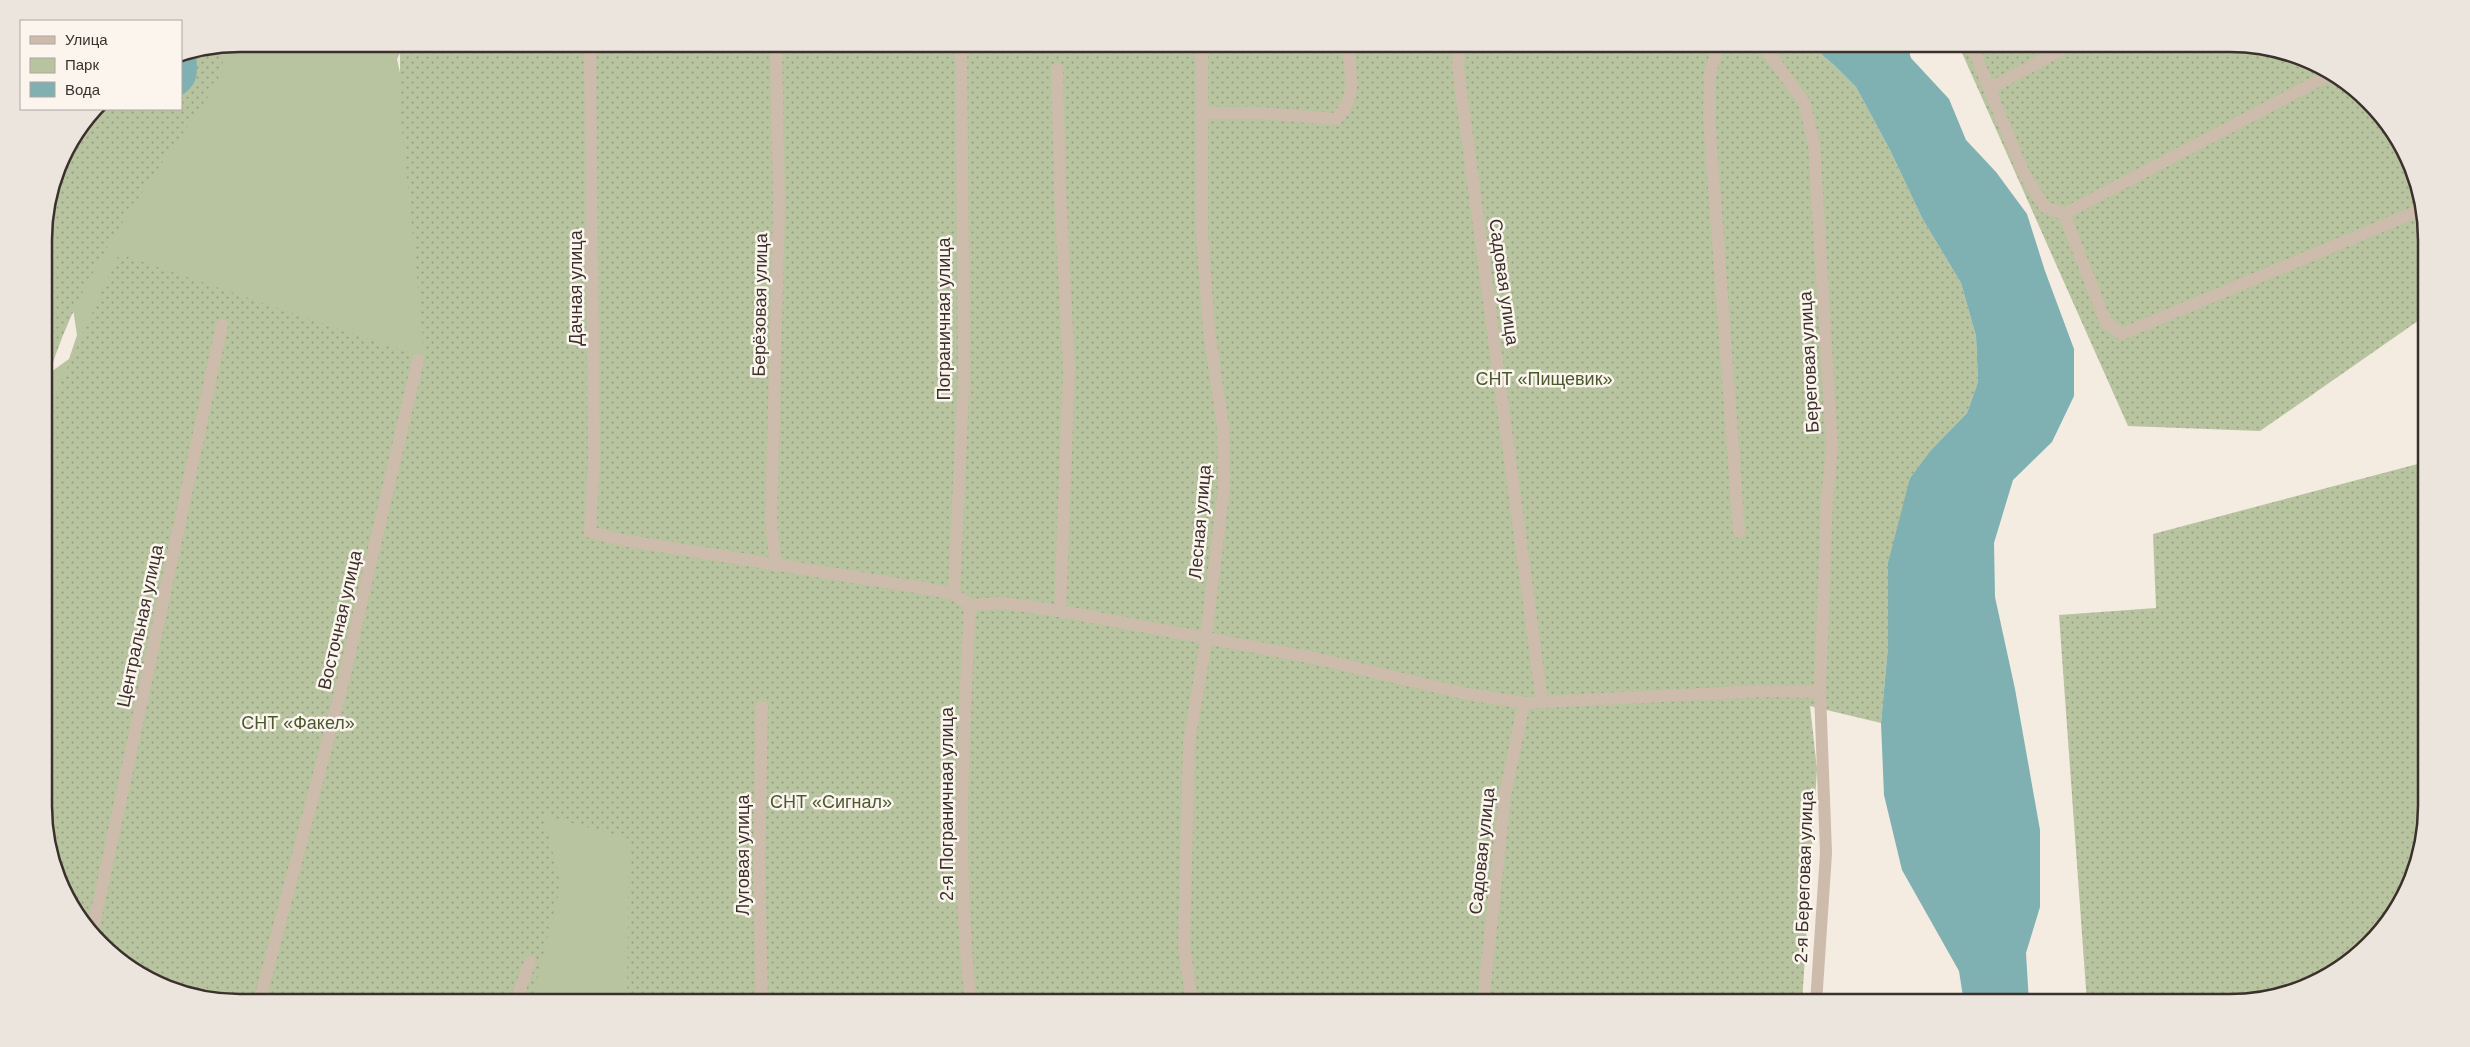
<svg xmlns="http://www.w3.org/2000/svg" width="2470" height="1047" font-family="Arial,sans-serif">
	<defs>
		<pattern id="garden-dots" width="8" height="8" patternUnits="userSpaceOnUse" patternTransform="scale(1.25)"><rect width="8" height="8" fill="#b8c4a0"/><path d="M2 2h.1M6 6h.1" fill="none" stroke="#97a083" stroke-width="1.8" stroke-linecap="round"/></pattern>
	</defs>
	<rect width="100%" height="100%" fill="#f4ebe1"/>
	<g fill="#b8c4a0">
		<polygon points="241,44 405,44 397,59 414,138 432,402 48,410 45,396 45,376 69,359 77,335 65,257 181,109 208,50"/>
		<polygon points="516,813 645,819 721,1003 511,1003"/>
	</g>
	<g fill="url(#garden-dots)">
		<polygon points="400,44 1809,44 1834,65 1856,87 1890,150 1922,218 1961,283 1976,336 1978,382 1967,413 1930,451 1910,478 1888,646 1881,723 1810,706 1817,769 1802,1003 627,1003 629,839 543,815 561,884 531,1003 241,1003 166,988 121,963 85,926 59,882 45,832 45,440 58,388 119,254 425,358 400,107"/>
		<polygon points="1958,44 2229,44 2304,59 2349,85 2386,121 2411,166 2425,215 2425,316 2260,431 2128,426"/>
		<path d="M224,47L221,78C155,176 76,273 45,389L44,228L64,154L99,109H181V56Z"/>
		<polygon points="2425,462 2426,806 2411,881 2385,926 2349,963 2293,993 2242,1003 2087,1003 2059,615 2156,608 2153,534"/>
	</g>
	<g fill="#7fb0b2">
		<polygon points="1809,44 1907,44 1911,58 1949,99 1966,140 1996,172 2027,214 2045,271 2074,349 2074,396 2052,442 2013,480 1994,543 1995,597 2015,689 2040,830 2040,907 2026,953 2029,1003 1964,1003 1959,971 1902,870 1884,795 1881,723 1888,646 1888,563 1910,478 1930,451 1967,413 1978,382 1976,336 1961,283 1922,218 1890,150 1856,87 1834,65"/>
		<path d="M196,53C197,71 200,81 184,94L181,93V56Z"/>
	</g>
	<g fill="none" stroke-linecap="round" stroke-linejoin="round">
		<g stroke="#cdbbac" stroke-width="12">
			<polyline points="590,44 594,460 590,532 622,540 929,589 954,594 970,605 1003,603 1060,611 1314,658 1462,693 1524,703 1762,691 1820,692"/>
			<polyline points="776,44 779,208 771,522 776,566"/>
			<polyline points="1459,44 1458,68 1542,702"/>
			<polyline points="1719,44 1710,73 1709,117 1739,532"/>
			<polyline points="1762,44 1804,102 1814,144 1832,447 1827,499 1820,692 1826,853 1816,1003"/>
			<polyline points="1971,44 2024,174 2045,207 2064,214 2106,323 2122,334 2423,209"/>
			<polyline points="1057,69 1060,191 1069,370 1060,611"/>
			<polyline points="1989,89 2072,44"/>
			<path d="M1203,113H1259L1336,119C1358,98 1351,72 1347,44"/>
			<polyline points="2064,214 2331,74"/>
			<polyline points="45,401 49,383"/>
			<polyline points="2425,472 2423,473 2425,498"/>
			<polyline points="954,594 964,369 961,44"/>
			<path d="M970,605C963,737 956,871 971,1003"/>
			<polyline points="762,707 759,862 762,1003"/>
			<polyline points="92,934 222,325"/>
			<polyline points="259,1003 343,682 418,360"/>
			<polyline points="515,1003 530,962"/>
			<polyline points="1192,1003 1184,945 1189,742 1204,653 1224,487 1223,427 1209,331 1202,233 1202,44"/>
			<polyline points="1483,1003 1505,795 1524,703"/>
		</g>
	</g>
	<g text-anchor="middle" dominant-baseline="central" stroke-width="5" stroke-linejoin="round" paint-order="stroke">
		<g font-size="18" fill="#3b302b" stroke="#fbf5ee">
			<text transform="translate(1504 282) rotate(82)">Садовая улица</text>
			<text transform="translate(576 288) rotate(-90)">Дачная улица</text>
			<text transform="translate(760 305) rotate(-89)">Берёзовая улица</text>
			<text transform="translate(944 319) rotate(-90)">Пограничная улица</text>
			<text transform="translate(1809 362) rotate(-93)">Береговая улица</text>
			<text transform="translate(1200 522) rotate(-85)">Лесная улица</text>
			<text transform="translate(340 620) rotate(-77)">Восточная улица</text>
			<text transform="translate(140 626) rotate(-78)">Центральная улица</text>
			<text transform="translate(947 804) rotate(-90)">2-я Пограничная улица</text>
			<text transform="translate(1482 851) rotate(-84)">Садовая улица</text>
			<text transform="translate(743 855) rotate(-90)">Луговая улица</text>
			<text transform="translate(1804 877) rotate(-88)">2-я Береговая улица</text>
		</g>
		<g font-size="18" fill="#4a5a2e" stroke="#fbf5ee">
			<text x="1544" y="379">СНТ «Пищевик»</text>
			<text x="298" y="723">СНТ «Факел»</text>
			<text x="831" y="802">СНТ «Сигнал»</text>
		</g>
	</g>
	<path d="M0 0H2470V1047H0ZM240 52H2230A188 188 0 0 1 2418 240V806A188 188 0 0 1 2230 994H240A188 188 0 0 1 52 806V240A188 188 0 0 1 240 52Z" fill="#ece5de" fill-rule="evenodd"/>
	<path fill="none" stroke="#3b302b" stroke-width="2.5" d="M240 52H2230A188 188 0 0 1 2418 240V806A188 188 0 0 1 2230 994H240A188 188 0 0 1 52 806V240A188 188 0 0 1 240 52Z"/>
	<rect x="20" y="20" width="162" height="90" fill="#fbf5ee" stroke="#aea6a0"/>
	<rect x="30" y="36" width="25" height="8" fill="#cdbbac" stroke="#aea6a0"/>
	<text x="65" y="45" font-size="15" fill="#3b302b">Улица</text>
	<rect x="30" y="58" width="25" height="15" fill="#b8c4a0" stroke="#aea6a0"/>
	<text x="65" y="70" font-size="15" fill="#3b302b">Парк</text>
	<rect x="30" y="82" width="25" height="15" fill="#7fb0b2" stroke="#aea6a0"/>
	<text x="65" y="95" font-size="15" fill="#3b302b">Вода</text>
</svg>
